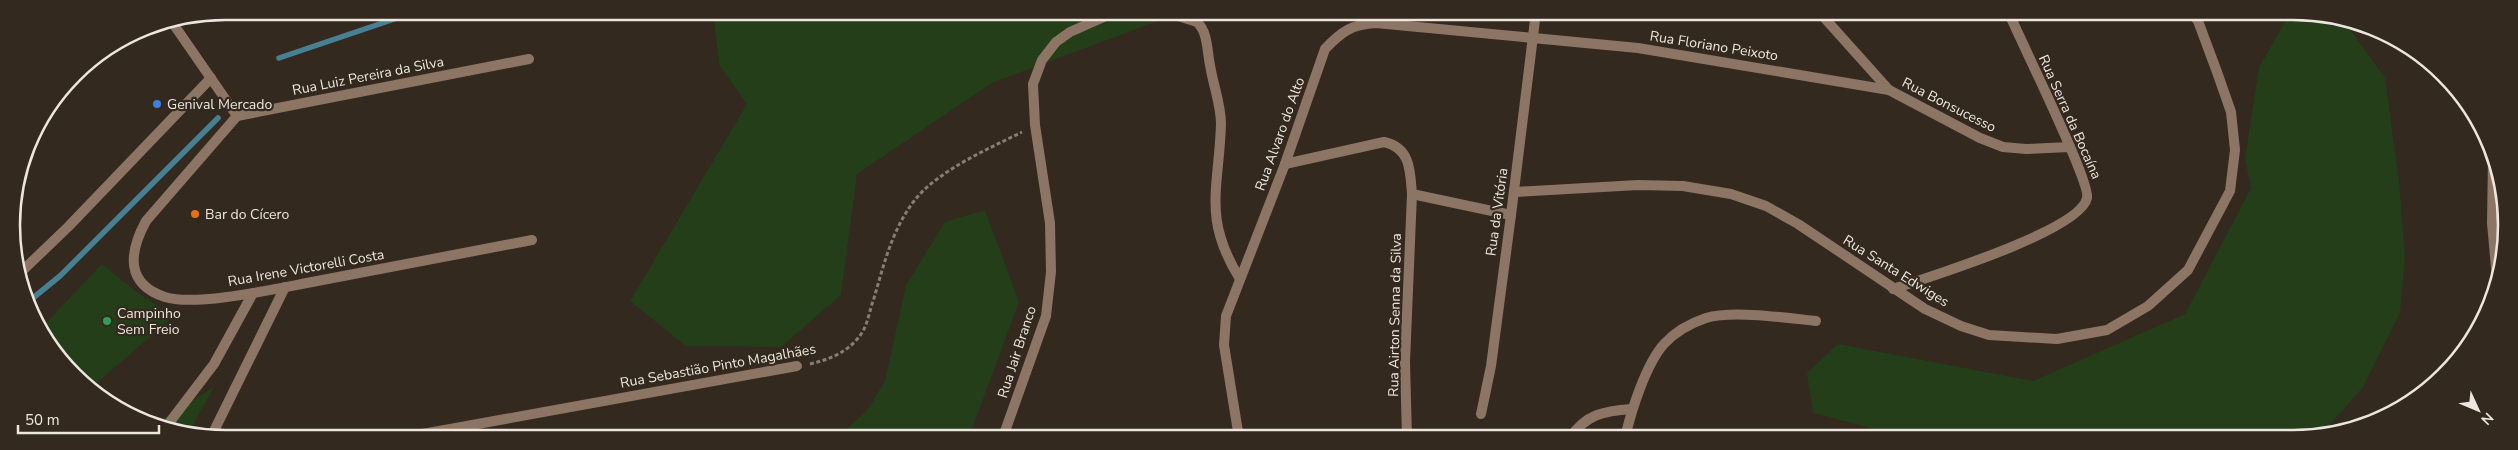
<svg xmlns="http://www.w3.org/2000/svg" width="2518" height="450" font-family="'Nunito Sans',sans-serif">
	<rect width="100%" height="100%" fill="#33291e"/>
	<g fill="#233e18">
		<polygon points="713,12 1182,12 992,83 857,174 841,295 781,347 686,346 630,301 747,104 719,65"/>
		<polygon points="2290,13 2321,13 2344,21 2385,78 2399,181 2405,257 2400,313 2363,387 2322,434 2307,438 1901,438 1894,434 1813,413 1807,373 1838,344 2033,381 2185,314 2251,188 2245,158 2259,67"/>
		<polygon points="985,210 1019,302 969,437 837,437 867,411 885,381 906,285 945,222"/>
		<polygon points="102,264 138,293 174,316 92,387 64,366 42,327"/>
		<polygon points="214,387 188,434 154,424"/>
	</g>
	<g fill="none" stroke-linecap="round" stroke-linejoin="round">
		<g stroke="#478092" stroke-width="5.5">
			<polyline points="279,58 418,11"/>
			<polyline points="28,302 60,276 218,118"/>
		</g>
		<path stroke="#867d74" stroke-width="3" stroke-dasharray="4 2.5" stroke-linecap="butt" d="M810,364C831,359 851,351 863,331C868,322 870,309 874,298C884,264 892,230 914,201C937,171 988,149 1022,132"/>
		<g stroke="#8c7565" stroke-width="10">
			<path d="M1166,12L1197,22C1208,32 1207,51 1210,65C1213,85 1221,104 1221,124C1219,189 1202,218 1240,279"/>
			<polyline points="1820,13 1889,90 1980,138 2003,147 2026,149 2070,147"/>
			<polyline points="172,22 237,116"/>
			<path d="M237,116L146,221C129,252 125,284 165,297C196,307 279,288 312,282C386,268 459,254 532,240"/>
			<polyline points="237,116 529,59"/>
			<polyline points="2493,157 2492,223 2497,279"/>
			<path d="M1285,164L1384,142C1411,148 1410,171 1412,194L1511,215"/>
			<polyline points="1515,192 1638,185 1683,186 1731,194 1766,206 1798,224 1925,309 1961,326 1989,335 2057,339 2107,330 2148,306 2188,270 2230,191 2235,150 2231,112 2217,72 2198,21 2192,13"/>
			<polyline points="20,273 68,227 211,78"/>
			<path d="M1893,289C1926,278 2080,231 2087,198C2091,182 2020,40 2009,13"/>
			<polyline points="1481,414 1491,366 1511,215 1536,12"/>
			<polyline points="166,427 214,364 253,293"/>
			<polyline points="211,437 285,287"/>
			<polyline points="406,437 797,366"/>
			<polyline points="1003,437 1046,316 1051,272 1050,223 1035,125 1033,84 1042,60 1056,42 1070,32 1115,12"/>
			<path d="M1239,438L1224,345L1226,316L1285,164L1325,49C1341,32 1352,24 1376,23L1638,48L1889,90"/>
			<polyline points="1407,438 1405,362 1412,194"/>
			<path d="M1570,438C1586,414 1604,411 1632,409"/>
			<path d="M1625,438C1631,411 1646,364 1664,344C1675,332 1691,323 1706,318C1733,310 1788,318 1816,321"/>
		</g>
	</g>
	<circle fill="#3f7fe0" stroke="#33291e" stroke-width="2" cx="157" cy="104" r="5"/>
	<circle fill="#e8710a" stroke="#33291e" stroke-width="2" cx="195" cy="214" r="5"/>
	<circle fill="#2e9e5b" stroke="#33291e" stroke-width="2" cx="107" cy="321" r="5"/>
	<g text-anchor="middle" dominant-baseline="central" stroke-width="4.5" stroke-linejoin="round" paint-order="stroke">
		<g font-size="14" fill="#ede6df" stroke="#33291e">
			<text transform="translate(1714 46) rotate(9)">Rua Floriano Peixoto</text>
			<text transform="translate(368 76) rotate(-11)">Rua Luiz Pereira da Silva</text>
			<text transform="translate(1949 105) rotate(27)">Rua Bonsucesso</text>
			<text transform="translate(2070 117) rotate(66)">Rua Serra da Bocaína</text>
			<text transform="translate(1280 134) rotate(-70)">Rua Alvaro do Alto</text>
			<text transform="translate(1497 212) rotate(-82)">Rua da Vitória</text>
			<text transform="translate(306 268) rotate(-10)">Rua Irene Victorelli Costa</text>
			<text transform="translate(1896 271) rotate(32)">Rua Santa Edwiges</text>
			<text transform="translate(1395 315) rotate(-89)">Rua Airton Senna da Silva</text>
			<text transform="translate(1017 352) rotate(-72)">Rua Jair Branco</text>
			<text transform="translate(718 366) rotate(-10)">Rua Sebastião Pinto Magalhães</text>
		</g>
		<g font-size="14" fill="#ede6df" stroke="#33291e" text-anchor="start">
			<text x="167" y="104">Genival Mercado</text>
			<text x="205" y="214">Bar do Cícero</text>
			<text x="117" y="313">Campinho<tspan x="117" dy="16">Sem Freio</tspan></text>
		</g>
	</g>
	<path d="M0 0H2518V450H0ZM225 20H2293A205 205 0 0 1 2498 225V225A205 205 0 0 1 2293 430H225A205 205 0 0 1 20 225V225A205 205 0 0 1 225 20Z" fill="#33291e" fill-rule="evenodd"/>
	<path fill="none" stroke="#ede6df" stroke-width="2.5" d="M225 20H2293A205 205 0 0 1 2498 225V225A205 205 0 0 1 2293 430H225A205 205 0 0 1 20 225V225A205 205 0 0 1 225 20Z"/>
	<g transform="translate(2478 410) rotate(134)" stroke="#33291e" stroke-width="4" paint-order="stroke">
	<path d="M0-4L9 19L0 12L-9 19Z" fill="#ede6df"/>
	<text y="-8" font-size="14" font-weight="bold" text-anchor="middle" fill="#ede6df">N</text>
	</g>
	<path d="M18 425v8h141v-8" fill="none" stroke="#ede6df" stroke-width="2.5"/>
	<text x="25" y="425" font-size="15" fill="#ede6df" stroke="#33291e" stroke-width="4" paint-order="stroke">50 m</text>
</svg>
